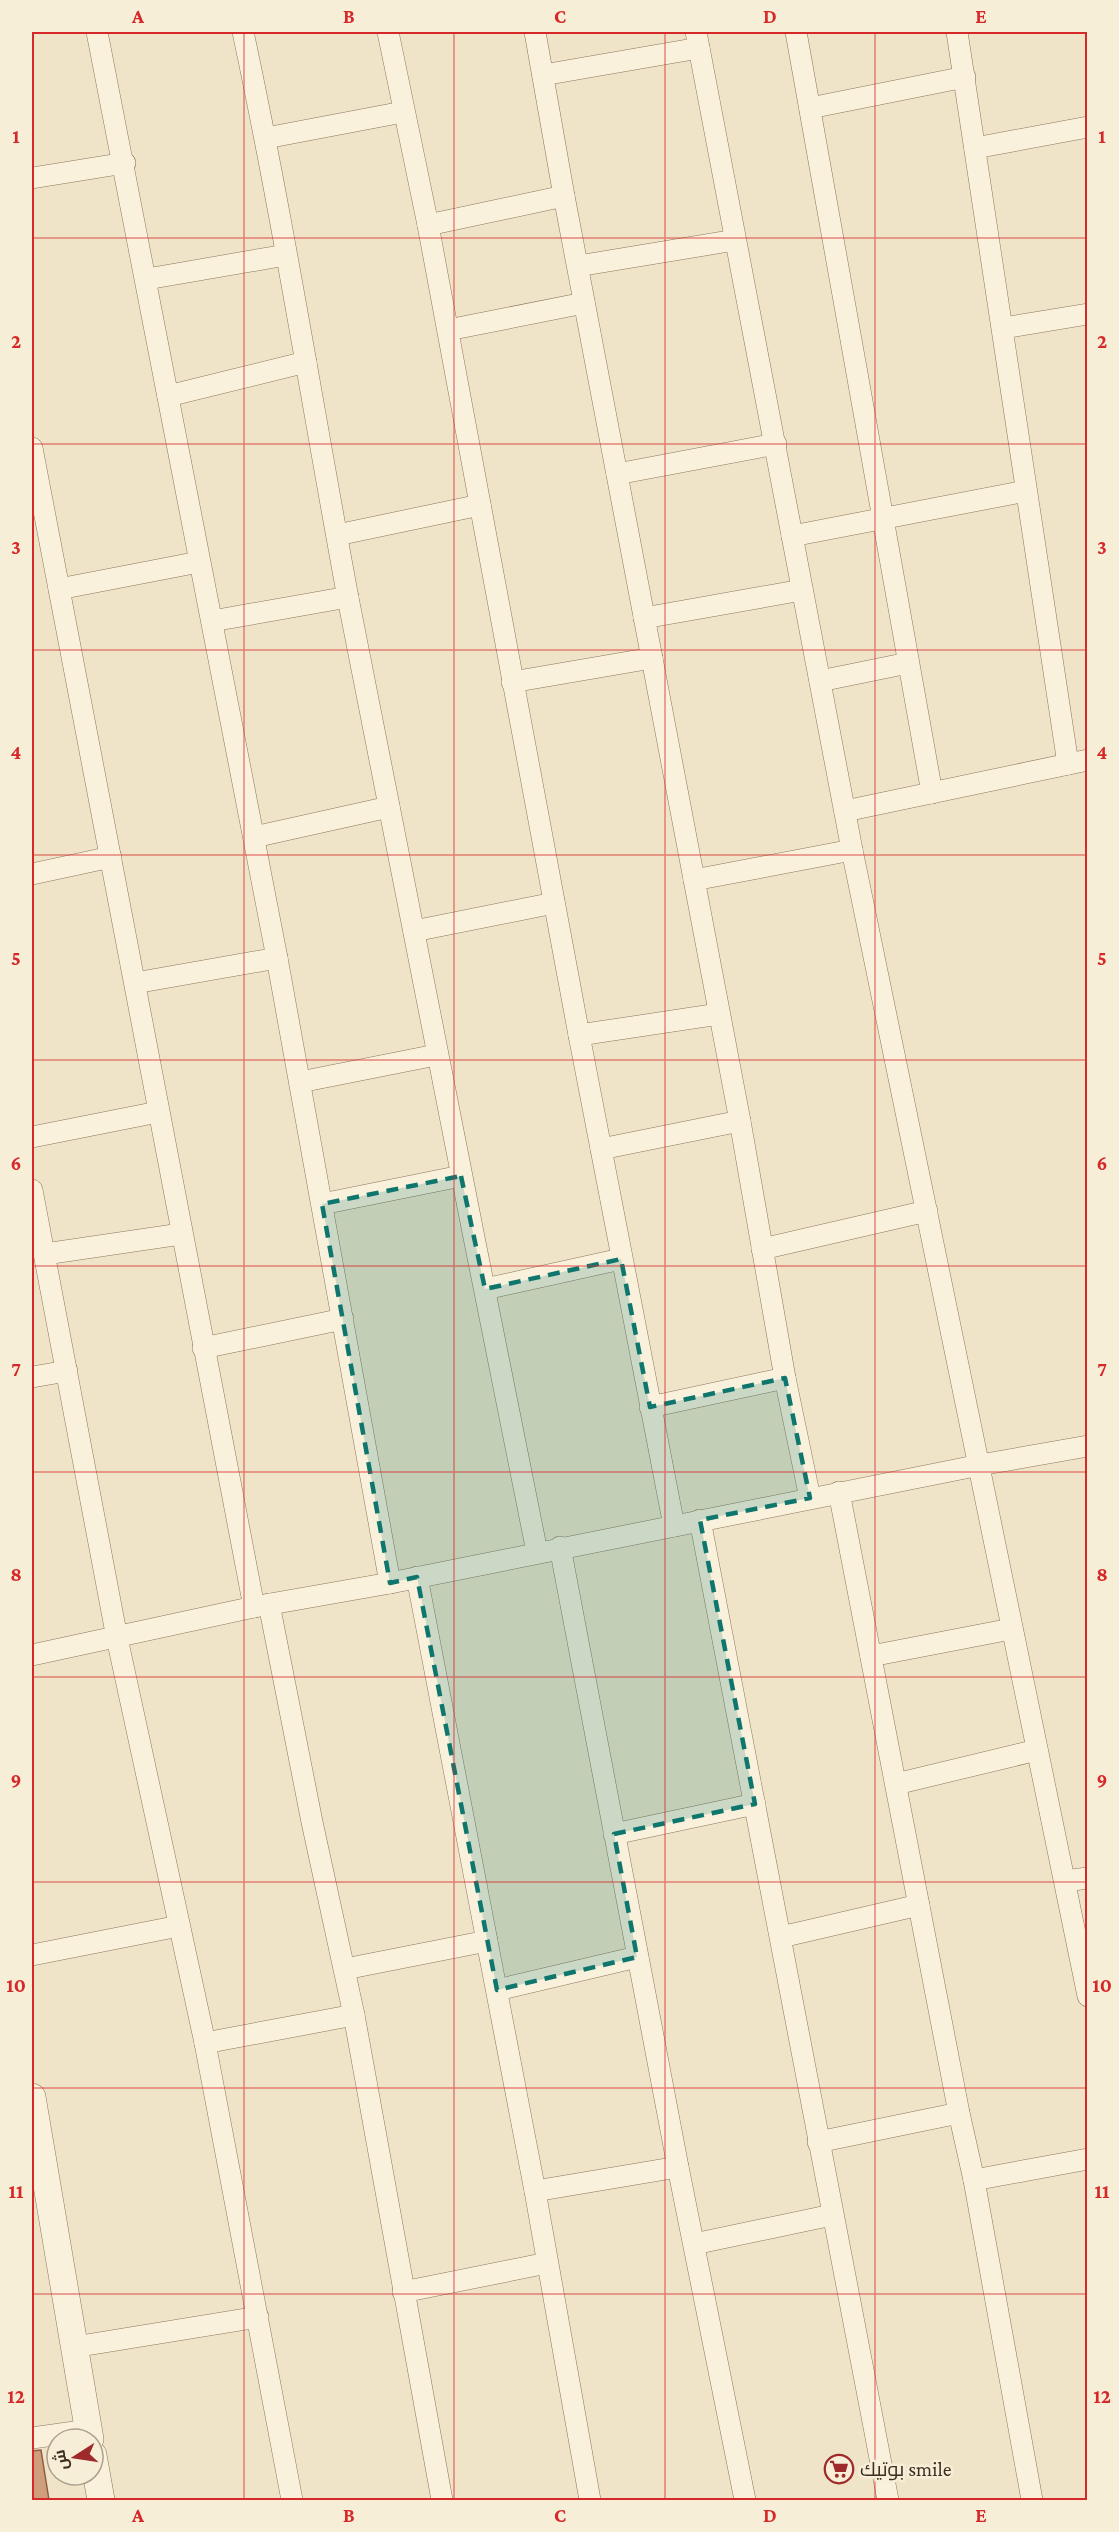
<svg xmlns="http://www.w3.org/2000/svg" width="1119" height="2532" font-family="'Crimson Pro',Cairo,serif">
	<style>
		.building { fill: #cf9f7d; stroke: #8d5f41; stroke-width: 1.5 }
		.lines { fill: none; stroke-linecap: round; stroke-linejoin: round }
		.minor-casing { stroke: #8d765c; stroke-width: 22 }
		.tertiary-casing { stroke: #8d765c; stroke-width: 28 }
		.minor { stroke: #faf1dc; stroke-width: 21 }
		.tertiary { stroke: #faf1dc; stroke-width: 27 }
		.marked { fill: #0f766e; fill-opacity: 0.2; stroke: #0f766e; stroke-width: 4.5; stroke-dasharray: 12 8; stroke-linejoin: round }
		.grid { fill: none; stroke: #d62828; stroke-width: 1.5; stroke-opacity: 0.55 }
		.labels { text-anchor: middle; stroke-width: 5; stroke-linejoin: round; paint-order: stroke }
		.poi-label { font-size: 20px; fill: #3d2e20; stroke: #f7eed8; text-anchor: start }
		.neatline { fill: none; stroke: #d62828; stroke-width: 2 }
		.grid-label { font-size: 20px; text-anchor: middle; font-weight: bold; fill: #d62828 }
	</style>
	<rect width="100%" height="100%" fill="#f0e4c8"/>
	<path class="building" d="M41,2450L49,2500H32V2451Z"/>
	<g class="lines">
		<g class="minor-casing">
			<g id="minor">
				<path d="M97,32L277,958L390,1583"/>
				<path d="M243,32C283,219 313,409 348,598C408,916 474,1234 537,1552"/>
				<path d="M388,32L428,225L579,1035L674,1526"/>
				<path d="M535,32L564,196L740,1121L785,1378L810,1498"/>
				<path d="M696,32L852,850L1088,1996"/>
				<path d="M796,32L932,793"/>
				<path d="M957,32L1068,764"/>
				<path d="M543,75L699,48"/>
				<path d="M810,108L965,77"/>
				<path d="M266,138L403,112"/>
				<path d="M975,148L1088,127"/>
				<path d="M32,178L125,163"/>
				<path d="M428,225L564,196"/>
				<path d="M578,266L735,240"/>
				<path d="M147,279L286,255"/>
				<path d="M1003,328L1088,314"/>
				<path d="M448,330L584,303"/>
				<path d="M168,396L306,362"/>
				<path d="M32,448L254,1607"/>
				<path d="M617,474L776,444"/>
				<path d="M337,535L480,505"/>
				<path d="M792,536L1026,491"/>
				<path d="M59,589L199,562"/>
				<path d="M644,618L802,590"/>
				<path d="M212,621L348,597"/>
				<path d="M820,681L908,663"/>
				<path d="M512,682L652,658"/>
				<path d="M845,811L1088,760"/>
				<path d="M254,837L389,807"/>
				<path d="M32,874L111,857"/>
				<path d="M694,880L852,850"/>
				<path d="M414,931L554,903"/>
				<path d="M135,983L277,958"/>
				<path d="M579,1035L719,1014"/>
				<path d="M300,1082L436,1055"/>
				<path d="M32,1137L158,1112"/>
				<path d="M601,1149L740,1121"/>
				<path d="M32,1190L117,1638L205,2043L292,2500"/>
				<path d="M322,1204L461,1176"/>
				<path d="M762,1249L927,1211"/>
				<path d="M45,1254L181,1234"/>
				<path d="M485,1289L621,1259"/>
				<path d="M203,1348L343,1319"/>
				<path d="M32,1377L67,1371"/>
				<path d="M650,1407L785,1378"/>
				<path d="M839,1492L959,2113L974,2180L1032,2500"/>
				<path d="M700,1520L888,2500"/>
				<path d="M560,1547L678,2167L745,2500"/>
				<path d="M417,1577L535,2191L590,2500"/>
				<path d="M269,1604L312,1822L354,2015L442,2500"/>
				<path d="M32,1655L254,1607L390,1583L980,1465L1088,1446"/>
				<path d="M871,1656L1011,1629"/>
				<path d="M896,1784L1037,1750"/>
				<path d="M614,1834L755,1804"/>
				<path d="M1065,1881L1088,1878"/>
				<path d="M781,1937L919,1905"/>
				<path d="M32,1955L179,1926"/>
				<path d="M345,1969L487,1941"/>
				<path d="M497,1990L637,1957"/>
				<path d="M205,2043L354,2015"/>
				<path d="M818,2142L959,2113"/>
				<path d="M974,2180L1088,2159"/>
				<path d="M535,2191L678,2167"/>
				<path d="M694,2244L832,2215"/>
				<path d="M403,2292L547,2263"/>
				<path d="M74,2347L258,2317"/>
				<path d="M32,2438L89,2430"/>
			</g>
		</g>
		<g class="tertiary-casing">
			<g id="tertiary">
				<path d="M32,2097L90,2439"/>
				<path d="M93,2455L101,2500"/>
			</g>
		</g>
		<use href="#minor" class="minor"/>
		<use href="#tertiary" class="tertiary"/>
	</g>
	<path class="marked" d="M461,1176L485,1289L621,1259L650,1407L785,1378L810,1498L700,1520L755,1804L614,1834L637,1957L497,1990L417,1577L390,1583L322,1204Z"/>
	<path class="grid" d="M244,32V2500M454,32V2500M665,32V2500M875,32V2500M32,238H1088M32,444H1088M32,650H1088M32,855H1088M32,1060H1088M32,1266H1088M32,1472H1088M32,1677H1088M32,1882H1088M32,2088H1088M32,2294H1088"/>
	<defs>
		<g id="supermarket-ring" transform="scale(1.5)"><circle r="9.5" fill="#f7eed8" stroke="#9e2a2b" stroke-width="1.5"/><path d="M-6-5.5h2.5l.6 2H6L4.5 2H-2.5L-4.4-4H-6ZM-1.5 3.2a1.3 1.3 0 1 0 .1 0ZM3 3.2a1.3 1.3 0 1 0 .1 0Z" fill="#9e2a2b"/></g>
	</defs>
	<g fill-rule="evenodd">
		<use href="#supermarket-ring" x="839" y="2469"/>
	</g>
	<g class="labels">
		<g class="poi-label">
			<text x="860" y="2476">بوتيك smile</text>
		</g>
	</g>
	<rect width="1119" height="2532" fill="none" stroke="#f7eed8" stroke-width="66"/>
	<g transform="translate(75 2457) rotate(258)"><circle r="28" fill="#f7eed8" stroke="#ada18e" stroke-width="1.5"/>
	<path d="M0-4.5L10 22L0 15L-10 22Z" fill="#9e2a2b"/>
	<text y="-9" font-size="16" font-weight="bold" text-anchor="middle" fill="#3d2e20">ش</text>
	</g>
	<rect x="33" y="33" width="1053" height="2466" class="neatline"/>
	<g class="grid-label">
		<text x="138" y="23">A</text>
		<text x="349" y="23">B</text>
		<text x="560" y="23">C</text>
		<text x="770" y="23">D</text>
		<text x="981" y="23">E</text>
		<text x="16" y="143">1</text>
		<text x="1102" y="143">1</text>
		<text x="16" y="348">2</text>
		<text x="1102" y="348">2</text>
		<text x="16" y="554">3</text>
		<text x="1102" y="554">3</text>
		<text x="16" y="759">4</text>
		<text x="1102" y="759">4</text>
		<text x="16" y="965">5</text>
		<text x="1102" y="965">5</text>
		<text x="16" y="1170">6</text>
		<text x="1102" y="1170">6</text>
		<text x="16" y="1376">7</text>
		<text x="1102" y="1376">7</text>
		<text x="16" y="1581">8</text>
		<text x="1102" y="1581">8</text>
		<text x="16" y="1787">9</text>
		<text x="1102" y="1787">9</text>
		<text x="16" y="1992">10</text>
		<text x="1102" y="1992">10</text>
		<text x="16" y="2198">11</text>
		<text x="1102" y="2198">11</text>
		<text x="16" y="2403">12</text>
		<text x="1102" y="2403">12</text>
		<text x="138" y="2522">A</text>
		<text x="349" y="2522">B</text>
		<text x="560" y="2522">C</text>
		<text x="770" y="2522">D</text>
		<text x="981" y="2522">E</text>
	</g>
</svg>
